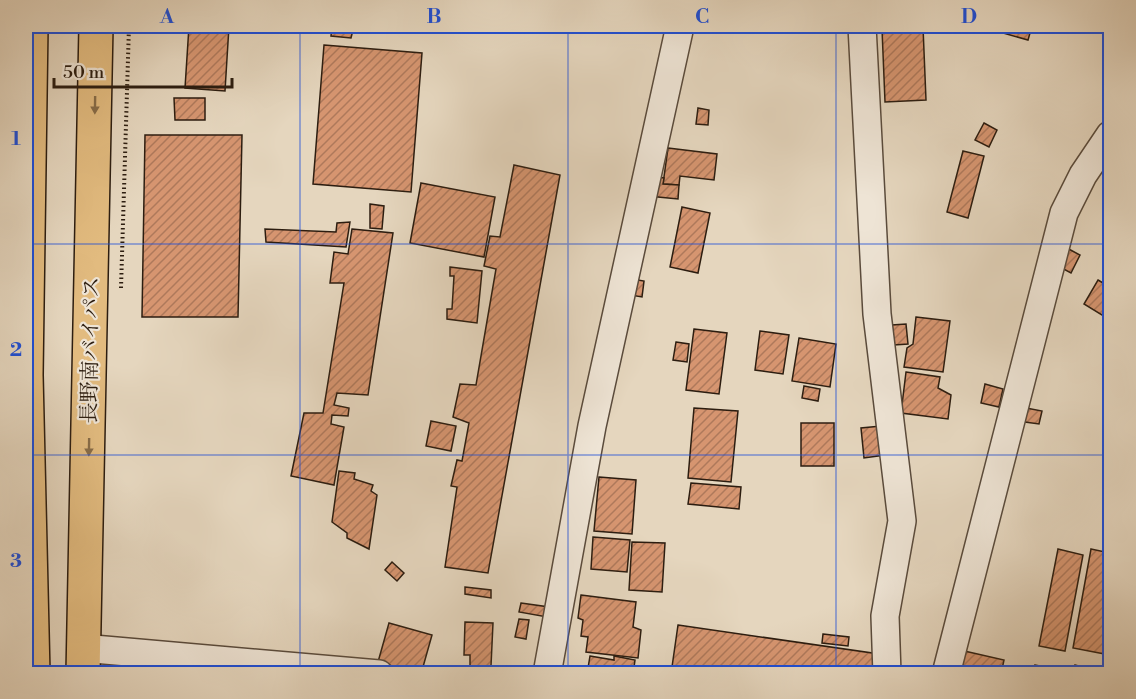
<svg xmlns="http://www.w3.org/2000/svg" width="1136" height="699" font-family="'Libre Bodoni','Noto Serif JP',serif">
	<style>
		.building { fill: url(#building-hatch); stroke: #2c1d10; stroke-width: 1.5 }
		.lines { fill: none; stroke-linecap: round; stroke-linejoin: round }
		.street-casing { stroke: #5a4b3c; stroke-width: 30 }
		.highway-casing { stroke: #2c1d10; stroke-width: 36 }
		.path { stroke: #2c1d10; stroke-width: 4; stroke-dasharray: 1.5 3; stroke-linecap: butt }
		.street { stroke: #eee4d5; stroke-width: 27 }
		.highway { stroke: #e2bb7f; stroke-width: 33 }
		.oneway { fill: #876c48 }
		.grid { fill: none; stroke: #1d4ed8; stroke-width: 1.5; stroke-opacity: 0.55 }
		.labels { text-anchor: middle; stroke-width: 4.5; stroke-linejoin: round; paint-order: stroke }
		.street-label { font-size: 21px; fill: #2c1d10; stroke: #eee4d5 }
		.neatline { fill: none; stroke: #1d4ed8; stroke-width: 2 }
		.grid-label { font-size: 20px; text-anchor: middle; font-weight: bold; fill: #1d4ed8 }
	</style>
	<defs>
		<pattern id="building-hatch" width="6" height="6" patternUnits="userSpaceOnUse" patternTransform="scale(1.5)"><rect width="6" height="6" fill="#d69570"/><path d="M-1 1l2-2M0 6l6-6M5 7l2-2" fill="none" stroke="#ae795b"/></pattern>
	</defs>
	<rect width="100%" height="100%" fill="#e5d6be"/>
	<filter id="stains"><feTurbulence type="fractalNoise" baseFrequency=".00333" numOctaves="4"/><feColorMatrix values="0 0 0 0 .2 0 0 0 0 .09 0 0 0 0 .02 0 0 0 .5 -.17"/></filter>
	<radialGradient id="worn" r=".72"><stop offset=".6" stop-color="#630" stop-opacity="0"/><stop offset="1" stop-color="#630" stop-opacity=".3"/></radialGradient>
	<g class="building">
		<path d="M189,26H229L225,91L185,88Z"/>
		<path d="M332,26H354L351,38L331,36Z"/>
		<path d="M990,26H1032L1028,40L989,29Z"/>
		<path d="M923,27L926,100L885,102L882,29Z"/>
		<path d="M324,45L422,53L411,192L313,184Z"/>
		<path d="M174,98H205V120H175Z"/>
		<path d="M698,108L709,110L708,125L696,124Z"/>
		<path d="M984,123L997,130L989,147L975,140Z"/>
		<path d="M145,135H242L238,317H142Z"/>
		<path d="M668,148L717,154L714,180L680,176L679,185L663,184Z"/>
		<path d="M963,151L984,156L968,218L947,212Z"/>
		<path d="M514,165L560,175L488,573L445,567L457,487L451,486L457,460L462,461L469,423L453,417L460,384L476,385L496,269L484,266L490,236L500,237Z"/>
		<path d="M650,176L664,178L663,184L679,185L678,199L648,196Z"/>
		<path d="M421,183L495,197L484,257L410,243Z"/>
		<path d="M370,204L384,206L382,229L370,228Z"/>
		<path d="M682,207L710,213L698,273L670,267Z"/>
		<path d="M350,222L346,247L266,242L265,229L336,232L337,223Z"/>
		<path d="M352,229L393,233L368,395L337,393L334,405L349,408L348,416L332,415L331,424L344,427L334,485L291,476L304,413H323L344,283H330L334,252L348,254Z"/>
		<path d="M1065,247L1080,255L1071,273L1056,265Z"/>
		<path d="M450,267L482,271L477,323L447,319V309H452L454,276H450Z"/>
		<path d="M632,279L644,281L642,297L630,295Z"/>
		<path d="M1098,280L1108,286L1110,282V320L1084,304Z"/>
		<path d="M916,317L950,321L943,372L904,367L907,348L913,344Z"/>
		<path d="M906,324L908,344L894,345L892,325Z"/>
		<path d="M694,329L727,333L719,394L686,390Z"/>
		<path d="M760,331L789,335L783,374L755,370Z"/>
		<path d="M799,338L836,344L830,387L792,381Z"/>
		<path d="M676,342L689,344L687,362L673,360Z"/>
		<path d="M906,372L940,377L938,388L951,395L948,419L901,413Z"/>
		<path d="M985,384L1003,389L999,407L981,403Z"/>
		<path d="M804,386L820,389L818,401L802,398Z"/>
		<path d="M1021,407L1042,411L1039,424L1018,421Z"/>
		<path d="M694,408L738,411L731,482L688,478Z"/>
		<path d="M431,421L456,426L451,451L426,446Z"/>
		<rect x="801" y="423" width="33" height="43"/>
		<path d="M881,426L885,455L864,458L861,428Z"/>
		<path d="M339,471L355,473L354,479L373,485L371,491L377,495L369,549L347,538V533L332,522Z"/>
		<path d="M599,477L636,480L632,534L594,531Z"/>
		<path d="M691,483L741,487L739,509L688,504Z"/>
		<path d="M593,537L630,540L627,572L591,569Z"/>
		<path d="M632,542L665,543L662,592L629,590Z"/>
		<path d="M1058,549L1083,555L1065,651L1039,646Z"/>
		<path d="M1091,549L1110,553V655L1073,648Z"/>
		<path d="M392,562L404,573L397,581L385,570Z"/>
		<path d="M465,587L491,590V598L465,594Z"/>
		<path d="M581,595L636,602L633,627L641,630L638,658L586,652L588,637L581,636L583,620L578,618Z"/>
		<path d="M521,603L549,607L547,617L519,612Z"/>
		<path d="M519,619L529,620L526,639L515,637Z"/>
		<path d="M465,622L493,623L491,666H470V655H464Z"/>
		<path d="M389,623L432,635L421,674L378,662Z"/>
		<path d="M678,625L879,654L876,674H671Z"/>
		<path d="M823,634L849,637L848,646L822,643Z"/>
		<path d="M960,650L1004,660L1001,674H955Z"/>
		<path d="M590,656L614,660V656L635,660L633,674H587Z"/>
		<path d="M1035,665L1069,672V674H1033Z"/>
		<path d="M1075,665L1101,672L1100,674H1072Z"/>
	</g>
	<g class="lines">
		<g class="street-casing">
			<g id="street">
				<path d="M862,26L877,314L902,521L885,616L887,674"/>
				<path d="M82,648L379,674"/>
				<path d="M547,674L592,426L680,26"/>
				<path d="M946,674L1064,213L1083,175L1110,135"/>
			</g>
		</g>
		<g class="highway-casing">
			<g id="highway">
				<path d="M31,26L26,375L33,674"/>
				<path d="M83,674L96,26"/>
			</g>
		</g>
		<path class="path" d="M121,288L129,26"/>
		<use href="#street" class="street"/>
		<use href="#highway" class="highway"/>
	</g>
	<defs><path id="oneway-solid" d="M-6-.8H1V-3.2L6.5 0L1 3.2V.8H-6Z" transform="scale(1.5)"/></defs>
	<g class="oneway">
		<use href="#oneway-solid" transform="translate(95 105) rotate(91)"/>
		<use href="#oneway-solid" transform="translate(89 447) rotate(91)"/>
	</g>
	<path class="grid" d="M300,26V674M568,26V674M836,26V674M26,244H1110M26,455H1110"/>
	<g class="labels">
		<g class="street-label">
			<text transform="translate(90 350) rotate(-89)" y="7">長野南バイパス</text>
		</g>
	</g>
	<rect width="1136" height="699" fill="none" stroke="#e5d6be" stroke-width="66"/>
	<path d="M54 78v9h178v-9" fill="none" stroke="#2c1d10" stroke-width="3"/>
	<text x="63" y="78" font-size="18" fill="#2c1d10" stroke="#eee4d5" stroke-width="4.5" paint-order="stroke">50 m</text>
	<rect x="33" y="33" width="1070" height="633" class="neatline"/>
	<g class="grid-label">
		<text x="167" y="23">A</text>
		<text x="434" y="23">B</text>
		<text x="702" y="23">C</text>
		<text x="969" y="23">D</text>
		<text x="16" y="145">1</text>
		<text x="16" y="356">2</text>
		<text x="16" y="567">3</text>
	</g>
	<rect width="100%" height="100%" filter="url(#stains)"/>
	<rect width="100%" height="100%" fill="url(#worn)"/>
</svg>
